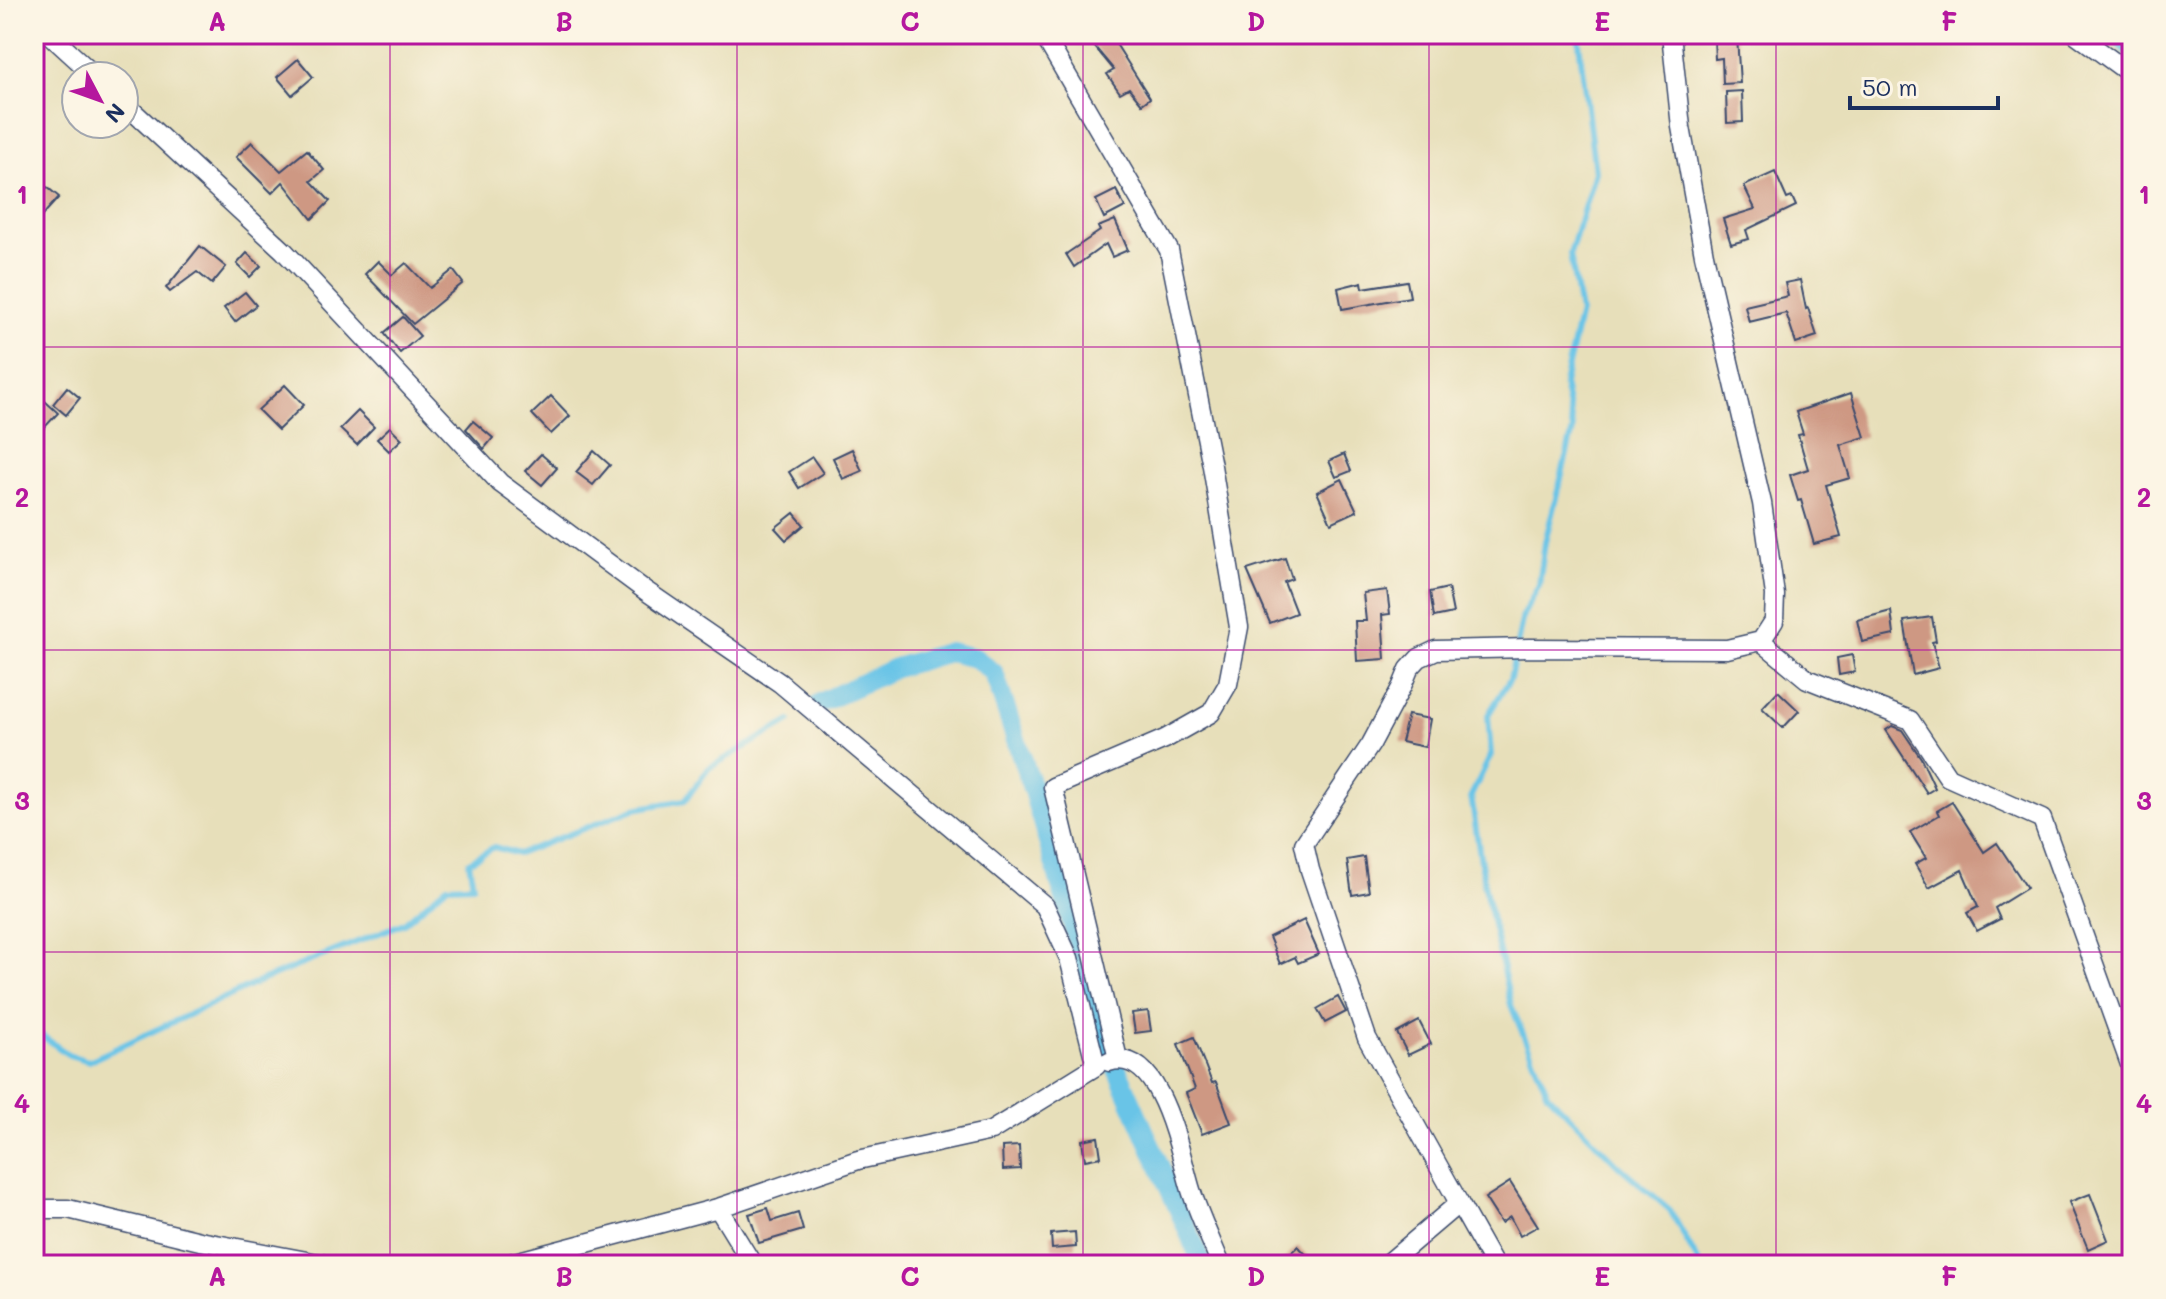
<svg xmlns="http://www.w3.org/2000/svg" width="2166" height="1299" font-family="Mali,sans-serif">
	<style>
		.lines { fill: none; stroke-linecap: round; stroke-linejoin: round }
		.stream { stroke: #69c4e7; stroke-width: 6 }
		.canal { stroke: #69c4e7; stroke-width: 20 }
		.building { fill: #ce9883 }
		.street-casing { stroke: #3a496c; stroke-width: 21 }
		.street { stroke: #fff; stroke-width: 18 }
		.grid { fill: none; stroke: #b5179e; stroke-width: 2; stroke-opacity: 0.55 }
		.neatline { fill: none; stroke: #b5179e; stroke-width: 3 }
		.grid-label { font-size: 26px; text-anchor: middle; font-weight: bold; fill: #b5179e }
	</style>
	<rect width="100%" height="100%" fill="#fcf5e5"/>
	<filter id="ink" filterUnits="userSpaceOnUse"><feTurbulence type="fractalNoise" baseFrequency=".0125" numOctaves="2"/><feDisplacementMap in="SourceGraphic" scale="16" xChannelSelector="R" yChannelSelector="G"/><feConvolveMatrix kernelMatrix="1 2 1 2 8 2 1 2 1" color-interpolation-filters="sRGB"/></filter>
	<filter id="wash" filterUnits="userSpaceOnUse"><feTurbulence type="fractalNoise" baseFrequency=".006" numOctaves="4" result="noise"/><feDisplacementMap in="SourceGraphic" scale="32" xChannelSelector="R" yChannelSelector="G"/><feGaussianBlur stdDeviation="1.8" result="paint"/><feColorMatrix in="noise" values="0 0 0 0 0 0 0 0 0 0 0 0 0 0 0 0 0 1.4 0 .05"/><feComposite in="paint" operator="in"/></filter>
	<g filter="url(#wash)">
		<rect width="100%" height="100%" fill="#e7dfba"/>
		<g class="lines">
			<g class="stream">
				<path d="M1578,34L1595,172L1570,254L1580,312L1564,384L1573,430L1545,542L1539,585L1523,615L1510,679L1488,715L1491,755L1471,796L1485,889L1511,1005L1548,1094L1619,1166L1670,1210L1700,1265"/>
				<path d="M34,1030L69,1055L89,1061L263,980L404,923L447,886L473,885L469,862L494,847L518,854L634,809L685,800L709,768L790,721"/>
			</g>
			<g class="canal">
				<path d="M2116,34L2132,47"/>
				<path d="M820,703L895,668L949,652L975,658L994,673L1033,791L1110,1053L1203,1265"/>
			</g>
		</g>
		<g id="blocks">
			<g class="building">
				<path d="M1084,34H1128L1116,44L1150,98L1142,104L1129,88L1120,93L1107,74L1114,70Z"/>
				<path d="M1737,37L1740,83L1723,84L1722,58L1715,59L1714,38Z"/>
				<path d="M298,59L313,77L292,95L277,77Z"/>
				<path d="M1742,91L1743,122L1727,123L1726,92Z"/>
				<path d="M252,142L281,171L307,150L324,170L311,181L330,201L312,219L283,182L272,193L236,157Z"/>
				<path d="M1775,172L1787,199L1792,197L1796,206L1746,230L1749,239L1731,244L1723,219L1755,209L1744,186Z"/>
				<path d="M47,187L59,197L34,225V200Z"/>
				<path d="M1116,190L1125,207L1104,218L1096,200Z"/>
				<path d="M1115,220L1128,250L1112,257L1106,244L1074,267L1066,254L1100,231L1098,227Z"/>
				<path d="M200,246L226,267L212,284L197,272L170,292L166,288Z"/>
				<path d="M247,253L261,266L250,277L237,264Z"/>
				<path d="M378,261L392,275L406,263L430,288L453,270L463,283L413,324L365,274Z"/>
				<path d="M1800,280L1806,309L1808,308L1817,336L1796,343L1786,313L1749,322L1745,306L1788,296L1785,283Z"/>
				<path d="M1407,281L1410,297L1342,309L1338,288L1362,282L1363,288Z"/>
				<path d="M245,292L256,305L235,322L224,308Z"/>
				<path d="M403,317L420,336L400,353L384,333Z"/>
				<path d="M285,385L304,405L278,430L258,410Z"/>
				<path d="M67,387L80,398L66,415L53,404Z"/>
				<path d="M34,391L58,413L44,428L34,420Z"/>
				<path d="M1851,393L1865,437L1840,445L1850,478L1826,485L1841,537L1814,544L1801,500L1798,501L1790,475L1808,469L1798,435L1803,434L1796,412Z"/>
				<path d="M551,396L570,416L551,434L532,414Z"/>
				<path d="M358,411L374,427L357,445L340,429Z"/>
				<path d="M473,421L493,438L484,449L466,429Z"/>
				<path d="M390,427L402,439L389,451L377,439Z"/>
				<path d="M852,449L862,471L843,479L833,458Z"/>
				<path d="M594,451L610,465L593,485L576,472Z"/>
				<path d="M541,454L557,468L542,485L525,471Z"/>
				<path d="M1344,454L1351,471L1336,477L1329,461Z"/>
				<path d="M812,457L823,473L799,488L789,472Z"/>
				<path d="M1342,479L1357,511L1331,523L1317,492Z"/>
				<path d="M794,513L804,525L786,540L775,528Z"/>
				<path d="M1285,558L1292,579L1284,582L1296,613L1270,623L1247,570Z"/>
				<path d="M1448,588L1453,613L1434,617L1430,592Z"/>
				<path d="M1387,590L1390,614L1382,615L1385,659L1357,661L1355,621H1366L1363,593Z"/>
				<path d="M1891,611L1894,635L1862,642L1857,620Z"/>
				<path d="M1932,617L1936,641L1932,642L1939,668L1913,675L1904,621Z"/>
				<path d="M1852,655L1855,672L1839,675L1837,658Z"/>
				<path d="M1778,691L1799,711L1783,728L1762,708Z"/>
				<path d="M1408,715L1430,719L1425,747L1401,742Z"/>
				<path d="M1892,726L1902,730L1921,758L1935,788L1927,793L1886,730Z"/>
				<path d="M1952,802L1984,852L1997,843L2027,888L1995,908L2000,919L1977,931L1967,913L1978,907L1962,870L1929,888L1915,864L1926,858L1910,832L1939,815L1937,811Z"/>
				<path d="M1364,857L1369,892L1352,895L1347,860Z"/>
				<path d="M1304,920L1319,954L1298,963L1295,957L1280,964L1269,937Z"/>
				<path d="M1338,997L1346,1012L1325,1023L1317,1009Z"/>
				<path d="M1148,1011L1151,1031L1135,1033L1132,1013Z"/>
				<path d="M1419,1021L1431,1044L1408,1055L1397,1033Z"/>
				<path d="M1194,1037L1212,1083L1216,1082L1231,1123L1202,1134L1186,1093L1195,1089L1178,1044Z"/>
				<path d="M1098,1137L1101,1157L1085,1160L1082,1140Z"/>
				<path d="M1019,1146L1020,1169L1003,1170L1002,1147Z"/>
				<path d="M1510,1182L1538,1226L1520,1236L1510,1217L1501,1223L1485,1198Z"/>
				<path d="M2090,1194L2108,1240L2088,1249L2069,1202Z"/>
				<path d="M768,1208L772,1221L798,1213L803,1230L759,1243L749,1214Z"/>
				<path d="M1075,1232L1076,1247L1052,1249L1051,1234Z"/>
				<path d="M1298,1246L1316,1265H1278Z"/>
			</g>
		</g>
	</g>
	<g filter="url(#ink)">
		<use href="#blocks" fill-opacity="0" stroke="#3a496c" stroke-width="2"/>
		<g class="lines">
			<g class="street-casing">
				<g id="street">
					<path d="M49,34L95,76"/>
					<path d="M1043,34L1169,250L1212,466L1239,627L1228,684L1211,713L1165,739L1053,787L1118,1059"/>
					<path d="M2076,34L2132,75"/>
					<path d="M124,103L284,251L500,483L646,591L780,683L1045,906L1069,958L1096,1066L991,1131L858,1160L718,1208L753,1265"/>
					<path d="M1761,641L1807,679L1910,720L1948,777L2042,819L2132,1070"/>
					<path d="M1109,1062C1161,1045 1180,1155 1191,1190C1199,1215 1211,1240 1221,1265"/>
					<path d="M1459,1203L1367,1038L1310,870L1304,844L1371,744L1402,686L1409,669L1419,658L1436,650L1530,648L1727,649L1761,641L1774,621L1775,595L1762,503L1704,255L1681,127L1671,34"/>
					<path d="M34,1209H68L200,1241L328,1265"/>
					<path d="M504,1265L718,1208"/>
					<path d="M1386,1265L1459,1203L1494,1265"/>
				</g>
			</g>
			<use href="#street" class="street"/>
		</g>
	</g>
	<path class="grid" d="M390,34V1265M737,34V1265M1083,34V1265M1429,34V1265M1776,34V1265M34,347H2132M34,650H2132M34,952H2132"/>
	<rect width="2166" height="1299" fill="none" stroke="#fcf5e5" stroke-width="88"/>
	<g transform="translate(100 100) rotate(131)"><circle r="38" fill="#fcf5e5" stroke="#a2a6af" stroke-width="2"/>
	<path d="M0-6L14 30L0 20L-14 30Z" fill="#b5179e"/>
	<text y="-12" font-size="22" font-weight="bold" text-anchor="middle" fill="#1b2f5e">N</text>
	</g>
	<path d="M1850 96v12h148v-12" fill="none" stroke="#1b2f5e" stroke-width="4"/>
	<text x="1862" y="96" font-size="24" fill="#1b2f5e" stroke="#fcf5e5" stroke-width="6" paint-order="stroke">50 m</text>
	<rect x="44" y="44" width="2078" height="1211" class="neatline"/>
	<g class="grid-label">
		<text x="217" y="31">A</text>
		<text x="564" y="31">B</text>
		<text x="910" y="31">C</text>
		<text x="1256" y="31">D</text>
		<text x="1602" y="31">E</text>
		<text x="1949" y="31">F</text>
		<text x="22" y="204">1</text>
		<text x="2144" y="204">1</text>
		<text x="22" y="507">2</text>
		<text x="2144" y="507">2</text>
		<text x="22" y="810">3</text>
		<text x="2144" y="810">3</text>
		<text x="22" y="1113">4</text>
		<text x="2144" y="1113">4</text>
		<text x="217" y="1286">A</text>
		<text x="564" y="1286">B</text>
		<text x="910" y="1286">C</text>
		<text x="1256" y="1286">D</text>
		<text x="1602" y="1286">E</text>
		<text x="1949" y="1286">F</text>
	</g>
</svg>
